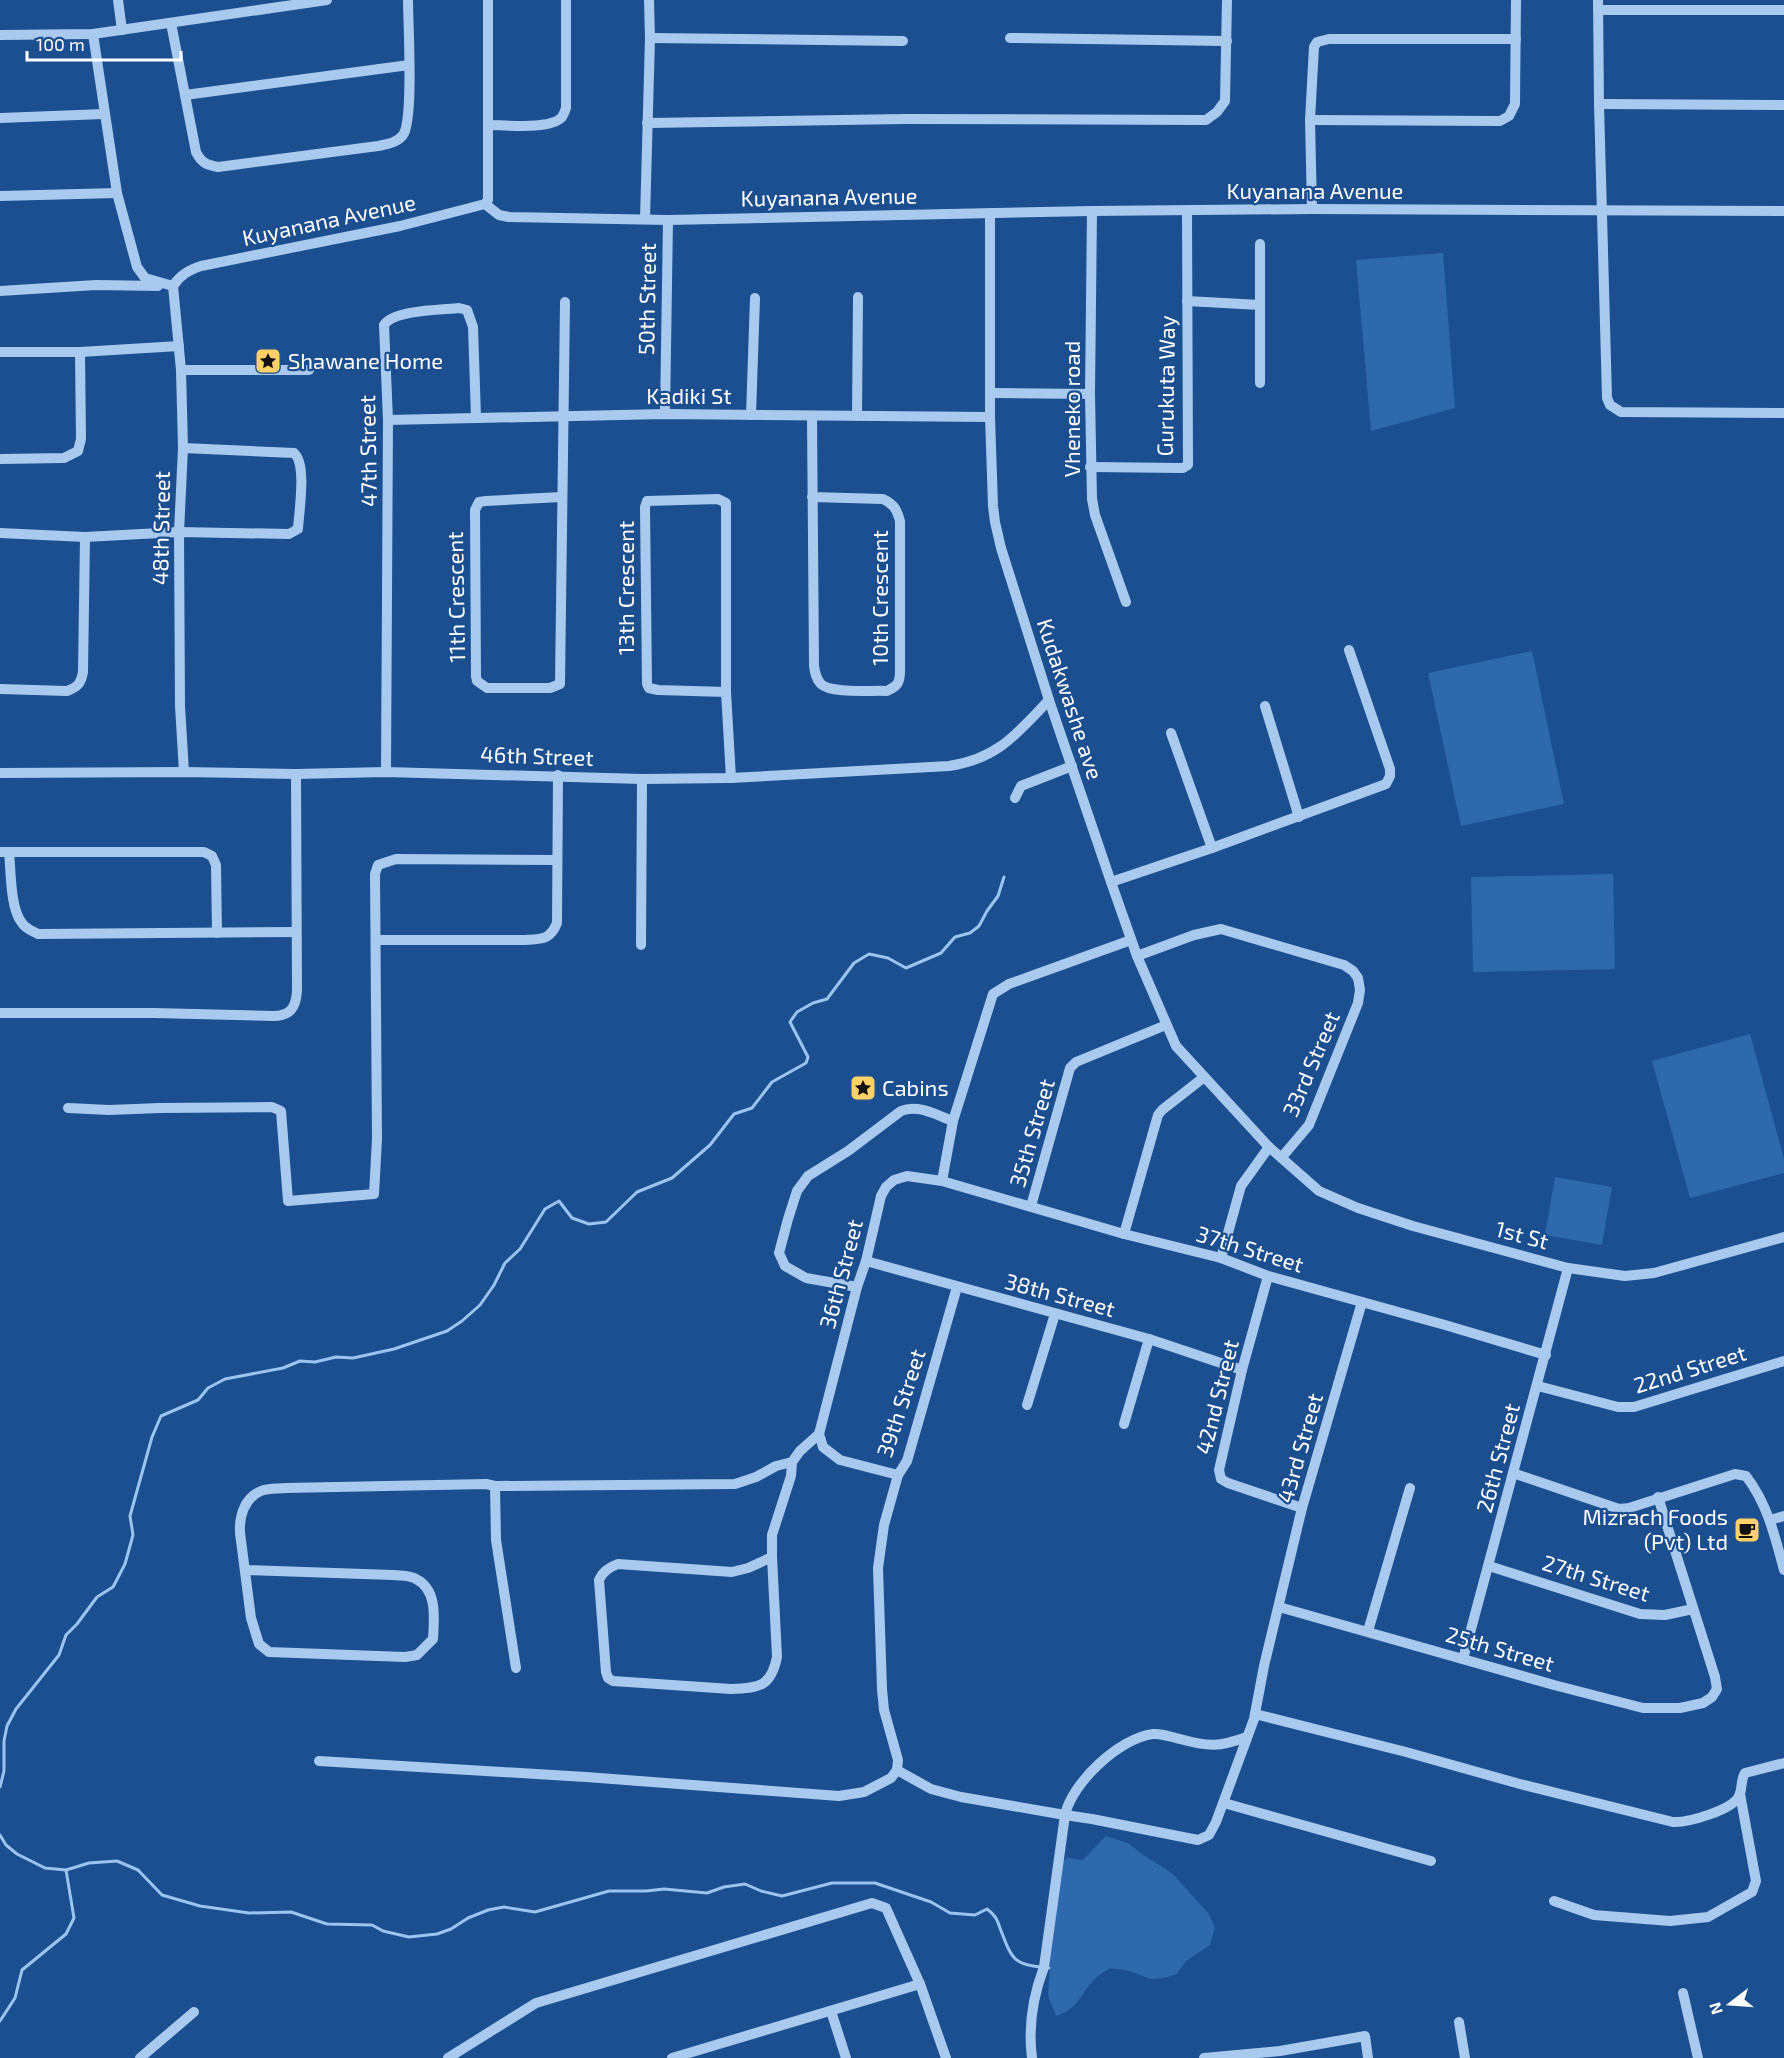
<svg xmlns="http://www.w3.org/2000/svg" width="1784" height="2058" font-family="'Exo 2',sans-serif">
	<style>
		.green { fill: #2e69ad }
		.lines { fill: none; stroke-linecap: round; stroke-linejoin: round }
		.stream { stroke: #9cc4f0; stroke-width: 3 }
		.minor { stroke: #a9c9ee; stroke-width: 10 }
		.labels { text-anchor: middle; stroke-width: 4.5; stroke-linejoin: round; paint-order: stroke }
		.street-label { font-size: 22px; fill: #fff; stroke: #1b4f8f }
		.poi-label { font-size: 22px; fill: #fff; stroke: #1b4f8f; text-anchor: start }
	</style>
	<rect width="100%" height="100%" fill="#1b4f8f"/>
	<g class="green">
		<path d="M1443,253L1455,408L1371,431L1356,260Z"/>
		<path d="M1532,651L1564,804L1461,826L1428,673Z"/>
		<path d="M1613,874L1615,969L1473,972L1471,877Z"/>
		<path d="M1750,1034L1784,1159V1173L1690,1198L1652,1061Z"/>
		<path d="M1555,1177L1612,1187L1602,1245L1545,1235Z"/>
		<path d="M1106,1836L1128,1843L1146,1857L1172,1873L1208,1913L1215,1927L1210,1945L1186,1961L1177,1974L1164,1978L1150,1979L1130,1971L1110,1968C1105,1972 1098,1975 1094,1980C1079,1995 1079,2009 1056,2016L1048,1996L1053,1912L1058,1865L1067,1858L1083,1860Z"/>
	</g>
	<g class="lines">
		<g class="stream">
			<path d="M0,1787L4,1771V1741L7,1726L16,1709L59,1655L66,1635L77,1624L97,1597L113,1587L125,1564L133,1535L130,1516L152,1437L161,1416L198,1400L208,1388L225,1379L283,1368L300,1361L315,1362L336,1357L353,1358L394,1349L447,1331L462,1321L480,1305L494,1285L505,1263L520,1249L545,1209L559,1201L572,1218L589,1224L606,1222L637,1192L672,1178L710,1145L734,1114L752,1108L772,1082L806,1063L808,1057L790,1022L797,1012L813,1003L827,999L854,963L869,954L888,958L906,968L941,953L955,937L970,933L979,926L987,911L998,896L1004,877"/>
			<path d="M0,1835L6,1845L17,1854L45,1868L66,1870L89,1863L117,1861L138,1870L162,1895L200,1906L249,1913L291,1912L327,1924L372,1925L383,1931L409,1937L437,1934L451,1929L468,1918L488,1910L504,1907L535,1912L609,1891H646L664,1889L707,1893L724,1887L745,1884L761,1891L782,1896L832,1883H875L931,1902L950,1913L975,1915L987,1909C995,1915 997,1919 1000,1928C1013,1962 1013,1964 1049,1968"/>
			<path d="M0,2021L15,1998L22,1970L66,1934L74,1918L66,1870"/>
		</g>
		<g class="minor">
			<path d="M118,0L122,30"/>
			<path d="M1598,0L1599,104L1607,398L1610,405L1621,412L1784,413"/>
			<path d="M1598,10H1784"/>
			<path d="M171,23L196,152C201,162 206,165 218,167L378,146C387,144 397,143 403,135C414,120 408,24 408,0"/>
			<path d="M93,34L117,193L137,267L145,278L173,286"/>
			<path d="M0,35L93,34L327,0"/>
			<path d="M650,38L903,41"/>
			<path d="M1010,38L1227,41"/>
			<path d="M185,95L409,65"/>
			<path d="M1599,104L1784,105"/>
			<path d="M0,118L104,114"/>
			<path d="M1310,120L1500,121L1509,116L1515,104L1516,0"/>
			<path d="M647,123L906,119L1206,120L1217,112L1225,101L1227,0"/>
			<path d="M489,125C505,125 551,130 562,117C564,114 565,111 566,108V0"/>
			<path d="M0,196L117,193"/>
			<path d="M485,204L488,200V0"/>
			<path d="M1312,209L1310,120L1314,47L1317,42L1329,39H1516"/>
			<path d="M1092,211L1090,394L1092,499L1095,515L1126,602"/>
			<path d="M990,213V417L993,506L995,522L1001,548L1049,700L1111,882L1137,956L1176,1046L1269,1147L1319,1191L1358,1208L1413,1226L1568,1268L1625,1276L1654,1273L1784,1237"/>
			<path d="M645,219L650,38L649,0"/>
			<path d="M1260,244V383"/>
			<path d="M173,286C180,275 189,270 201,266L400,226L485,204L499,215L509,217L668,220L1092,211L1312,209L1784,211"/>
			<path d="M173,286L181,370L183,448L179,532L180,706L184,772"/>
			<path d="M0,291L96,285L158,286"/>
			<path d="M1187,301L1260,305"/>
			<path d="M0,352H80L179,346"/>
			<path d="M181,370H309"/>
			<path d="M991,393L1090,394"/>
			<path d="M665,414L668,220"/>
			<path d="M751,415L755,298"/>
			<path d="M857,416L858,297"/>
			<path d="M388,420L665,414L990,417"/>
			<path d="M0,459L64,458L78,451L81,439L80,352"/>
			<path d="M1090,467L1183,468L1188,465L1187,211"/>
			<path d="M561,497L486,501L479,502L475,510L476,676L477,681L487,688H550L560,684L565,302"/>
			<path d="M812,497L883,499C894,504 897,510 900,521V671C900,682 898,686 887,691C872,690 831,694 821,684C816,679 815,673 814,666L812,417"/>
			<path d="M0,533L85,537L179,532L289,534L298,529C299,511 307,464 294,453L183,448"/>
			<path d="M0,689L67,691C78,687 81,683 83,672L85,537"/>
			<path d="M726,692L658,690L649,688L647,684L645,507L647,501L718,499L726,503V692L731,778"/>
			<path d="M1265,706L1299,817"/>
			<path d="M1171,733L1212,848"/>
			<path d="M386,772L388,420L384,325C394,310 440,310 459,308L467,310L473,327L476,417"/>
			<path d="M0,773L184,772L296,774L386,772L642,779L731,778L949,766C997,759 1017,734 1049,700"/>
			<path d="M1015,798L1021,786L1072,766"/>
			<path d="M0,852H204L212,856L216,865L217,933"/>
			<path d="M9,852C11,870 10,909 22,923C26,929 32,931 38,934L296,932"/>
			<path d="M1111,882L1212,848L1386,784L1390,776V769L1349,650"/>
			<path d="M376,940H525C542,939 550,940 557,923L558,775"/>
			<path d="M641,945L642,779"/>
			<path d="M1137,956L1194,935L1221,929L1344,965L1353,971L1358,978L1360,990L1358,1003L1309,1125L1282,1157"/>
			<path d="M0,1013H154L273,1016C290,1016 296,1008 297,991L296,774"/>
			<path d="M68,1108L109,1110L160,1108L272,1107L281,1111L288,1201L374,1194L377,1139L375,874L378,865L396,859L556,860"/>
			<path d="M942,1181L953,1121L993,994L1009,984L1131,940"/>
			<path d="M1031,1206L1070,1068L1076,1062L1166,1025"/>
			<path d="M1124,1234L1158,1115L1162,1110L1203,1078"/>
			<path d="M1221,1258L1241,1186L1269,1147"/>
			<path d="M866,1261L1149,1339L1242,1370"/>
			<path d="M1268,1276L1242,1370L1219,1470L1221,1479L1228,1483L1302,1508"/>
			<path d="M857,1287L806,1278L785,1266L779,1253L788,1219L797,1191L808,1176L848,1151L901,1111C918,1104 936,1115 953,1121"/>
			<path d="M1538,1386L1618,1407H1634L1784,1361"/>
			<path d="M1027,1405L1055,1314"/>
			<path d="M1124,1424L1149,1339"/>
			<path d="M819,1434L823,1447L840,1460L898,1475L907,1461L957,1287"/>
			<path d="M1513,1473L1619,1509L1629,1508L1735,1474L1746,1476C1767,1503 1775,1536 1784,1570"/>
			<path d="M495,1486L496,1540L516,1668"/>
			<path d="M1770,1520L1784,1516"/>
			<path d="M772,1557L748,1568L732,1572L618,1564C609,1567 603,1571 599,1580L606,1672L608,1678L613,1681L731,1689C759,1688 771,1687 777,1657L772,1557V1535L791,1476L792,1462"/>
			<path d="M1489,1566L1640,1614L1665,1615L1693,1609"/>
			<path d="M246,1570L393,1575C400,1576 410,1575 416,1579C438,1590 434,1619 433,1639L417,1655L405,1657L269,1652L259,1644L251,1618L240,1533C239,1517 244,1498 261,1491C268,1488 279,1489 286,1488L486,1484L495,1486L735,1484L756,1477L776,1466L792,1462L800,1451L819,1434L857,1287L866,1261L881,1196L886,1187L894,1180L907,1176L942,1181L1124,1234L1221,1258L1268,1276L1445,1325L1546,1355"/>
			<path d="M1279,1607L1554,1685L1643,1708H1680L1703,1703L1712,1697L1717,1689L1715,1677L1658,1497"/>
			<path d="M1368,1631L1410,1488"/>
			<path d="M1463,1659L1568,1268"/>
			<path d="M1255,1714L1406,1752L1520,1784L1673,1822C1687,1823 1733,1810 1739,1796C1743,1788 1740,1781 1745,1773L1784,1763"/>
			<path d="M319,1761L586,1777L839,1796L864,1792L891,1778L897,1770L898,1760L884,1710L882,1689L878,1568L884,1525L898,1475"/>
			<path d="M897,1770L931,1789L961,1797L1065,1815C1072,1783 1119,1738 1153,1734C1161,1733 1171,1737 1180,1739C1209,1747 1219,1747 1247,1737"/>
			<path d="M1224,1803L1431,1861"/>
			<path d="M1554,1901L1594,1915L1670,1921L1708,1917L1752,1892L1756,1881L1740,1794"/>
			<path d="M1683,1993L1698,2058"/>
			<path d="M831,2011L846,2058"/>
			<path d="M1459,2022L1465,2058"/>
			<path d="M140,2058L194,2012"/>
			<path d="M448,2058L536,2003L872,1903L886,1908L920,1984L946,2058"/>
			<path d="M672,2058L920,1984"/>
			<path d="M1032,2058C1028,2027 1033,1996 1044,1967L1065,1815L1092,1819L1198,1840L1209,1835L1216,1822L1254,1719L1264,1666L1302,1508L1362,1302"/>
			<path d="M1204,2058L1280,2051L1365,2036L1368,2058"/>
		</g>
	</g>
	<defs>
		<g id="sight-square" transform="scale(1.35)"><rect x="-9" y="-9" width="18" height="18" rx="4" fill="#ffd166" stroke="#1b4f8f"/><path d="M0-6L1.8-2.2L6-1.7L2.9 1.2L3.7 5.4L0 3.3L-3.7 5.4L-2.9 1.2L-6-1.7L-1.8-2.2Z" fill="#111"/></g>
		<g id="cafe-square" transform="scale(1.35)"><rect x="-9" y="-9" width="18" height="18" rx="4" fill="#ffd166" stroke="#1b4f8f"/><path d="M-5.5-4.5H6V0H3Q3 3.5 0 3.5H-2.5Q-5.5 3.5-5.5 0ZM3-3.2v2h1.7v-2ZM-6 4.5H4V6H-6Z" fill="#111"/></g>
	</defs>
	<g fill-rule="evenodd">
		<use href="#sight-square" x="268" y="361"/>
		<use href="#sight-square" x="863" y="1088"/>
		<use href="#cafe-square" x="1747" y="1530"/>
	</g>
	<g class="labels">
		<g class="street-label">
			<text x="1315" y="199">Kuyanana Avenue</text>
			<text transform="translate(829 197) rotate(-1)" y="8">Kuyanana Avenue</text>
			<text transform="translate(329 220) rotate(-12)" y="8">Kuyanana Avenue</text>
			<text transform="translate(647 299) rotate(-89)" y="8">50th Street</text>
			<text transform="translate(1166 386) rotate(-89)" y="8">Gurukuta Way</text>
			<text x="689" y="404">Kadiki St</text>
			<text transform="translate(1072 409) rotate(-90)" y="8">Vheneko road</text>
			<text transform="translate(368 451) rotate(-91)" y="8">47th Street</text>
			<text transform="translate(161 528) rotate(-89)" y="8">48th Street</text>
			<text transform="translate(626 588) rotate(-90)" y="8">13th Crescent</text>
			<text transform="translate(456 597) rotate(-91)" y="8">11th Crescent</text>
			<text transform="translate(880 598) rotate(-90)" y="8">10th Crescent</text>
			<text transform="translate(1070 699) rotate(72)" y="8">Kudakwashe ave</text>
			<text transform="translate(537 756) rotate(2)" y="8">46th Street</text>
			<text transform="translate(1311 1064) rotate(-67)" y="8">33rd Street</text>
			<text transform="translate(1032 1133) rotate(-74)" y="8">35th Street</text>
			<text transform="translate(1522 1235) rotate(15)" y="8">1st St</text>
			<text transform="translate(1250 1249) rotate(17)" y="8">37th Street</text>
			<text transform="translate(841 1274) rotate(-75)" y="8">36th Street</text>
			<text transform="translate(1060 1295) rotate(15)" y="8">38th Street</text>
			<text transform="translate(1690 1369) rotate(-17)" y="8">22nd Street</text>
			<text transform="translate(1217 1397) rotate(-76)" y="8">42nd Street</text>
			<text transform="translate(901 1403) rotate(-72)" y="8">39th Street</text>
			<text transform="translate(1300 1448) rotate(-74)" y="8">43rd Street</text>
			<text transform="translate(1498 1458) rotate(-75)" y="8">26th Street</text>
			<text transform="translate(1596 1578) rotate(17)" y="8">27th Street</text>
			<text transform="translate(1500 1649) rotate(16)" y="8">25th Street</text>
		</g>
		<g class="poi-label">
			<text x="288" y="369">Shawane Home</text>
			<text x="882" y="1096">Cabins</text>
			<text x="1728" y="1525" text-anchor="end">Mizrach Foods<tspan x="1728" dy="25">(Pvt) Ltd</tspan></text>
		</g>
	</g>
	<g transform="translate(1730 2004) rotate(253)" stroke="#1b4f8f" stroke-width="4.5" paint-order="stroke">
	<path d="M0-4.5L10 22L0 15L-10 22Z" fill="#ffffff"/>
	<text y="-9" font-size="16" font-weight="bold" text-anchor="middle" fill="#ffffff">N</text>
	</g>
	<path d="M27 51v9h154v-9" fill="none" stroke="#ffffff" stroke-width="3"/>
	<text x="36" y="51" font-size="18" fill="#ffffff" stroke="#1b4f8f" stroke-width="4.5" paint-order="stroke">100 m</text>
</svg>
